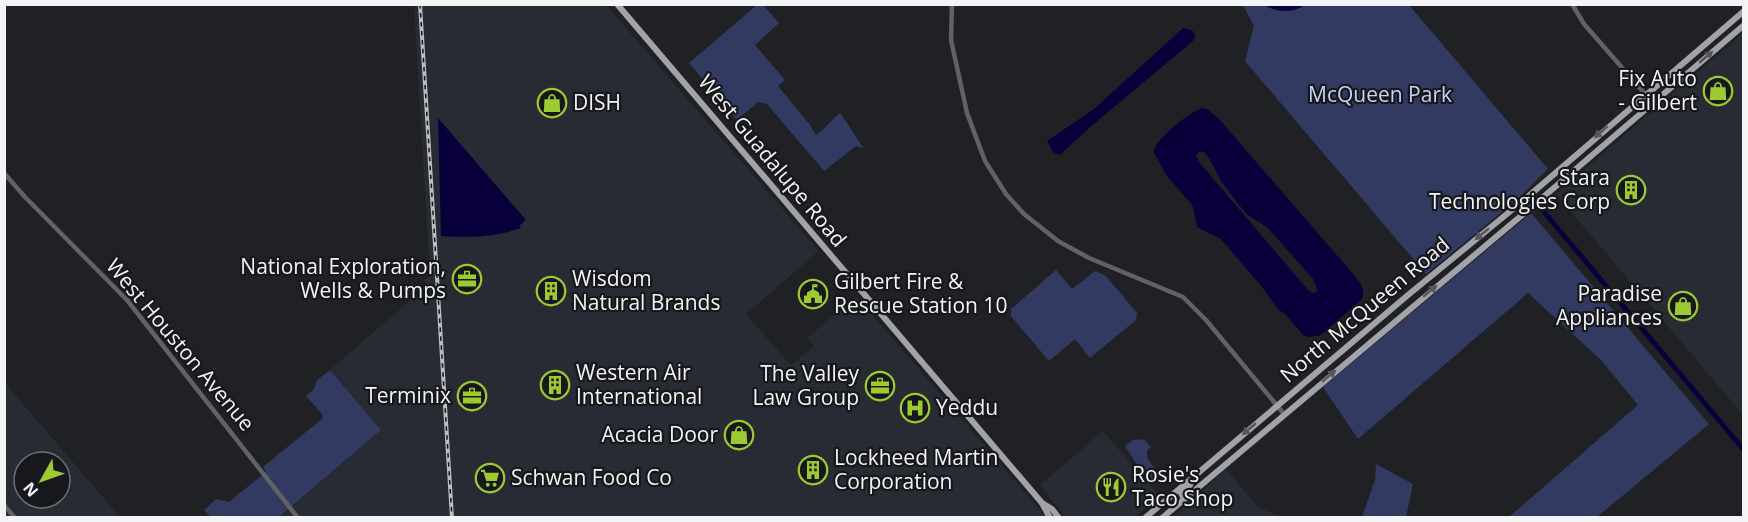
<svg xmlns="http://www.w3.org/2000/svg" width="1748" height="522" font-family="'Open Sans',sans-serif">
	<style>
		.built { fill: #282a34; fill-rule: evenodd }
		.green { fill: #333a61 }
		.water { fill: #08003b; fill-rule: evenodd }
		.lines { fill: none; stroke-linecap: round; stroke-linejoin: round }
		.canal { stroke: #08003b; stroke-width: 5 }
		.minor { stroke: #616264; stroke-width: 4.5 }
		.major { stroke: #a2a3a8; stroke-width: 6 }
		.rail-casing { stroke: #bcbdc0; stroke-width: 4 }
		.rail { stroke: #17181c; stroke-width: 1.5; stroke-dasharray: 4.5; stroke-linecap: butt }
		.oneway { fill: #56575b }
		.labels { text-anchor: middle; stroke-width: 4.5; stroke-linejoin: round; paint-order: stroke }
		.poi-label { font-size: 21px; fill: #f3f4f6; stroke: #17181c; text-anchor: start }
		.park-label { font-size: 21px; fill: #c8d1f9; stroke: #17181c }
		.street-label { font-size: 21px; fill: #f3f4f6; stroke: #17181c }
	</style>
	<rect width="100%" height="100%" fill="#202125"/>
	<g class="built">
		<path d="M414,4L606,5L819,251L746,314L791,365L814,346L807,338L856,296L1046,517L279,518L380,430L330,370L427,286L424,281L430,276Z"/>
		<path d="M1743,33V415L1556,194Z"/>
		<path d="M5,383L120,517H5ZM24,462H60V498H24Z"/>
		<path d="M1103,431L1161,498L1134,517H1065L1040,485Z"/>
		<path d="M1226,469L1257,506L1280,517H1173Z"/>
	</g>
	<g class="green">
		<path d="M757,5H763L779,23L755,45L785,80L778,86L810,125L816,135C821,133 833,118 840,113C849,124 854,136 864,148L856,146L824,171L767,104L758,102L737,120L689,63Z"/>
		<path d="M1243,5H1409L1548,169L1518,199L1426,274L1245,61L1254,26Z"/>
		<path d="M1531,213L1709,424L1597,517H1509L1638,405L1601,360L1528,293L1358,439L1323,387Z"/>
		<path d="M1056,270L1072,289L1095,271L1106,276L1137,313L1136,320L1090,358L1075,339L1049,361L1011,316V309Z"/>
		<path d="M330,370L381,430L279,517H211L204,510L216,499L229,502L266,472L263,467L323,418L322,414L306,396L314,389L317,380Z"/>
		<path d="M1140,439L1142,441L1144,439L1151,447L1147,451V458L1160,476L1156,480H1150L1141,471L1125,446L1133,440Z"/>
		<path d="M1376,464L1413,484L1406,517H1362L1375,480Z"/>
	</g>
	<g class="water">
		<path d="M1264,5H1305C1292,13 1278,13 1264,5Z"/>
		<path d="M1183,28L1192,30L1195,35L1194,40L1089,128L1061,154L1059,155L1053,152L1047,141L1094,109Z"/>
		<path d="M1202,108L1207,109L1219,119L1354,275C1360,283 1367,290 1361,300L1322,334L1318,336L1308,337L1303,335L1286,315L1278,309L1262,287L1221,239L1197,227L1193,206L1167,176L1154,153C1154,139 1189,113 1202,108ZM1199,151L1204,152L1209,158L1221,181L1239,205L1248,215L1268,228L1313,279L1316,285L1317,292L1312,293L1308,290L1199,162L1196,156Z"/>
		<path d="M438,118L526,220L519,226L521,228C496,237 467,238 441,236Z"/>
	</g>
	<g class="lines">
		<path class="canal" d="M1544,212L1744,450"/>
		<g class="minor">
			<path d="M952,4L951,40L967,113L985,161L1006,194L1024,214L1058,241L1089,258L1183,297L1206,320L1284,414"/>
			<path d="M1572,4L1584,24L1645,94"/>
			<path d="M4,173L25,197L127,300L298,518"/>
			<path d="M4,505L15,518"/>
		</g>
		<g class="major">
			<path d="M617,4L1042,503L1050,518"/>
			<path d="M1184,499L1181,493L1190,485L1193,478"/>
			<path d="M1042,503L1052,509L1059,518"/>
			<path d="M1145,518L1408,295L1524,200L1744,11"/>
			<path d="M1162,518L1534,205L1744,25"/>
		</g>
		<g class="rail-casing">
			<path id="rail" d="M420,4L452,518"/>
		</g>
		<use href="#rail" class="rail"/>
	</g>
	<defs><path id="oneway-solid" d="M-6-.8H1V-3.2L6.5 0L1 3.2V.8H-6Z" transform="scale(1.5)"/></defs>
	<g class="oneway">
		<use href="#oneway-solid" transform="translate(1706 57) rotate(-40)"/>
		<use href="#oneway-solid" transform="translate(1601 132) rotate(139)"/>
		<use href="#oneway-solid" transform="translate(1482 234) rotate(141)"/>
		<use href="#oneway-solid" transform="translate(1430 291) rotate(-40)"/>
		<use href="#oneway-solid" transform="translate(1329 376) rotate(-40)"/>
		<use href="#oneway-solid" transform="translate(1249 429) rotate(140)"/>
	</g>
	<defs>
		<g id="shop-ring" transform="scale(1.5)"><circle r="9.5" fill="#17181c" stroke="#9dca30" stroke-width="1.5"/><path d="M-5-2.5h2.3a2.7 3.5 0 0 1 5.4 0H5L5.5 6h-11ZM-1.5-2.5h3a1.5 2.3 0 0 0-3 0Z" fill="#9dca30"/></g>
		<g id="building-ring" transform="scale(1.5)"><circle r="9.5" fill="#17181c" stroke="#9dca30" stroke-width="1.5"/><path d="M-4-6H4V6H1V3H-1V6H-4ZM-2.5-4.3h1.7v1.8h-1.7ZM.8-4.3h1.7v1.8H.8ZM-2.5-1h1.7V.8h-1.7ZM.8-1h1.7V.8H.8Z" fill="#9dca30"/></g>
		<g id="office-ring" transform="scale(1.5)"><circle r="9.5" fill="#17181c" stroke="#9dca30" stroke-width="1.5"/><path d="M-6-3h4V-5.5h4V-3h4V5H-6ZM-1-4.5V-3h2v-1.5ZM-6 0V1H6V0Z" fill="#9dca30"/></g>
		<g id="civic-ring" transform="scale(1.5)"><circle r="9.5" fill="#17181c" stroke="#9dca30" stroke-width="1.5"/><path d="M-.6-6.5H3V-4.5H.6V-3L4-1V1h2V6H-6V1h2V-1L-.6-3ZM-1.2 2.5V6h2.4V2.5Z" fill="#9dca30"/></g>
		<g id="hospital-ring" transform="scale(1.5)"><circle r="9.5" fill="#17181c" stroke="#9dca30" stroke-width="1.5"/><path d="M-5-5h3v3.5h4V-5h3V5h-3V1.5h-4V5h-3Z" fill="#9dca30"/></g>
		<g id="supermarket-ring" transform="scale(1.5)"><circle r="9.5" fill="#17181c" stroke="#9dca30" stroke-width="1.5"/><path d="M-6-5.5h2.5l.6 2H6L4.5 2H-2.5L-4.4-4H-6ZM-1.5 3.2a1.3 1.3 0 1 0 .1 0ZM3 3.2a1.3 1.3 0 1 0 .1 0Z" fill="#9dca30"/></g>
		<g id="restaurant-ring" transform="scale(1.5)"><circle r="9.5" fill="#17181c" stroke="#9dca30" stroke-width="1.5"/><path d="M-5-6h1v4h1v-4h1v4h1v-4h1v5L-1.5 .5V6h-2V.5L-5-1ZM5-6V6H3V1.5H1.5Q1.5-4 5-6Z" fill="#9dca30"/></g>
	</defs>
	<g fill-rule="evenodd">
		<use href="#shop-ring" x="1718" y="91"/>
		<use href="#shop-ring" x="552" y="103"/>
		<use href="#building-ring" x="1631" y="190"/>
		<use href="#office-ring" x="467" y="279"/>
		<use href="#building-ring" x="551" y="291"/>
		<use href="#civic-ring" x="813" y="294"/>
		<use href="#shop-ring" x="1683" y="306"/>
		<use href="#building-ring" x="555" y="385"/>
		<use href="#office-ring" x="880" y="386"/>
		<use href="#office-ring" x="472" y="396"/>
		<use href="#hospital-ring" x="915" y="408"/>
		<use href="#shop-ring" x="739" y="435"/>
		<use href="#building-ring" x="813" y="470"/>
		<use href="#supermarket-ring" x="490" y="478"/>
		<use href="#restaurant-ring" x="1111" y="487"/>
	</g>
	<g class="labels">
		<g class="poi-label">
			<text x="1697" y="86" text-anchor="end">Fix Auto<tspan x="1697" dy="24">- Gilbert</tspan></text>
			<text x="573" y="110">DISH</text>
			<text x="1610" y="185" text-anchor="end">Stara<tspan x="1610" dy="24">Technologies Corp</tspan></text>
			<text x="446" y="274" text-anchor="end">National Exploration,<tspan x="446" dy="24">Wells &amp; Pumps</tspan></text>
			<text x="572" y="286">Wisdom<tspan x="572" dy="24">Natural Brands</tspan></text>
			<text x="834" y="289">Gilbert Fire &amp;<tspan x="834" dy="24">Rescue Station 10</tspan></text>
			<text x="1662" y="301" text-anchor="end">Paradise<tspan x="1662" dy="24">Appliances</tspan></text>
			<text x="576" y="380">Western Air<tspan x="576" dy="24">International</tspan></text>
			<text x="859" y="381" text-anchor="end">The Valley<tspan x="859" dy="24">Law Group</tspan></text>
			<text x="451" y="403" text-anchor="end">Terminix</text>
			<text x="936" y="415">Yeddu</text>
			<text x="718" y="442" text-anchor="end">Acacia Door</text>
			<text x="834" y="465">Lockheed Martin<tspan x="834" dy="24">Corporation</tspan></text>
			<text x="1132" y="482">Rosie's<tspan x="1132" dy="24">Taco Shop</tspan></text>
			<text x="511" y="485">Schwan Food Co</text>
		</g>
		<g class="park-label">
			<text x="1380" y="102">McQueen Park</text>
		</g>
		<g class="street-label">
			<text transform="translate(772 161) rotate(50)" y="7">West Guadalupe Road</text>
			<text transform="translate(1365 310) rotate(-40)" y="7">North McQueen Road</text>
			<text transform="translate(180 345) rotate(50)" y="7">West Houston Avenue</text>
		</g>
	</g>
	<rect width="1748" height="522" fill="none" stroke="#f3f4f6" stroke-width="12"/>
	<g transform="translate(42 480) rotate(230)"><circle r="28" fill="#17181c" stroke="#6f7073" stroke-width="1.5"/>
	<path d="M0-4.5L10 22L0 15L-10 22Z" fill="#9dca30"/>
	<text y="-9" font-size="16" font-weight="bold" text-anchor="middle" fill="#f3f4f6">N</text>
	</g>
</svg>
